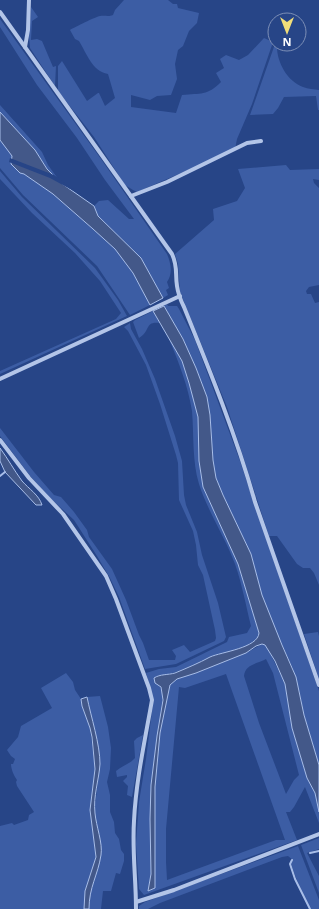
<svg xmlns="http://www.w3.org/2000/svg" width="319" height="909" font-family="'Open Sans',sans-serif">
	<style>
		.green { fill: #3c5da4; fill-rule: evenodd }
		.water { fill: #435889; stroke: #a8bee9 }
		.pier { fill: #274587 }
		.lines { fill: none; stroke-linecap: round; stroke-linejoin: round }
		.stream { stroke: #a8bee9; stroke-width: 2 }
		.street { stroke: #b3c5e8; stroke-width: 4 }
	</style>
	<rect width="100%" height="100%" fill="#274587"/>
	<g class="green">
		<path d="M124,0H168L173,4H177L178,8L199,13L197,23L189,31L183,46L178,50L175,64L177,79L171,95L157,96L150,100L131,95V107L176,113L182,95C201,93 207,96 221,82L216,73L224,68L220,59L226,55L239,60L248,55L264,38L273,42L252,104L237,139L235,149L188,170L137,192L133,190L125,185L94,137L58,91V66L62,61L87,101L98,93H99L105,106L115,98L108,74C92,71 87,54 79,41L75,39L70,30C75,27 95,17 100,16C105,15 108,17 113,15L115,10Z"/>
		<path d="M31,7L38,17L32,21L31,40L37,39L42,41L53,67L56,66L55,86L30,48L29,37Z"/>
		<path d="M0,19L101,159L167,254C171,264 173,273 167,282L169,288L166,290L168,295L163,298L141,258L98,216L94,206L99,201L108,200L129,219H134L105,180L77,138L37,85L0,27Z"/>
		<path d="M275,44H277C276,61 287,81 303,87C308,89 314,89 319,90V110H318L316,96L284,97L278,108L273,114L250,115Z"/>
		<path d="M0,105L42,152L48,165L61,183L47,169L35,150L0,112Z"/>
		<path d="M0,140L13,156L11,164L20,173L24,174L53,194L93,229L115,249L133,273L150,305L130,315L97,266L23,195L0,168Z"/>
		<path d="M286,165L290,170L319,169V180L313,179L314,183L319,188V285L309,287L306,291L307,294H311L315,303L319,302V585L314,573L310,568H303L297,564L277,536H269L227,407L180,292L178,264L175,254L214,220L213,209L237,201L245,188L238,169Z"/>
		<path d="M0,171L22,197L95,268L118,300L127,316L0,374V371L116,319L121,313L100,281L75,253L32,213L0,179Z"/>
		<path d="M167,304L168,306H177L179,309L195,340L240,461L254,503L319,691V765L304,715L300,694L293,669L270,617L262,595L251,554L223,495L216,478L213,460L210,415L207,397L196,368L183,339L164,306Z"/>
		<path d="M153,311L160,323C144,321 151,331 139,338L133,322L135,320Z"/>
		<path d="M130,323L131,329L142,349L155,379L175,436L182,461L184,495L186,505L197,532L202,555L218,603L226,637L224,641L176,664L145,669L119,597L110,578L97,556L74,520L49,497L31,477L0,436V428L34,472L54,495L61,497L74,512L87,530L89,537L112,569L126,600L139,635L143,643L149,660H175L176,656L172,650L184,645L190,652L215,641L216,638L215,630L203,575L198,565L196,545L193,531L179,500L178,463L176,455L160,404L146,365L128,331L124,327Z"/>
		<path d="M169,339L182,361L196,406L198,417L199,461L203,487L238,564L259,633C258,648 221,652 210,657C193,665 177,674 157,676L163,696L157,736L151,785L150,819L151,874L148,891L155,888V787L160,733L170,685L177,679L196,673L246,653L262,644L265,645L268,649L285,684L292,728L307,778L315,793L319,812V823L305,787L294,807L290,812H286L297,840L144,895L139,889L136,844L139,802L146,759L153,703L151,690L146,673L159,669L176,667L225,643L227,642L229,637L247,633L251,626C246,606 242,584 235,564C225,537 208,512 199,484C192,461 194,435 192,411C188,386 179,363 169,339ZM266,659L273,673L299,775L294,780L286,794L259,723L244,676C245,664 257,664 266,659ZM226,674L285,840H276L167,880L166,862V829L179,687L185,688Z"/>
		<path d="M318,632L319,636V679L304,634Z"/>
		<path d="M66,673L73,682L75,690L81,699L82,706L90,728L95,769L90,810L96,857L85,891L84,909H0V826L12,823L14,825L28,820L29,815L34,812L17,786L16,782L17,780C14,776 11,769 11,764H13L15,759L11,756L7,750L18,737L21,726L52,708L41,688Z"/>
		<path d="M100,696L108,727L111,748L110,769L107,782L110,795V812L114,822L115,833L119,839L121,850L124,854V861L120,874L116,873L111,891H103L101,909H89V896L101,855L100,843L96,828L95,806L100,765V757L93,723L87,697Z"/>
		<path d="M143,735L132,797L127,795L128,786L123,781L127,777V775L117,777L116,771C123,765 130,764 135,758L134,741L137,738Z"/>
		<path d="M319,838V849L307,853L319,876V893L301,845Z"/>
		<path d="M298,846L319,900V909H310L296,878L291,864L293,860L288,856L282,857L160,903L148,909H139V906L145,902Z"/>
	</g>
	<g class="water">
		<path d="M0,112L35,150L47,169L61,183L94,206L98,216L141,258L163,298L150,305L133,273L115,249L93,229L53,194L24,174L20,173L11,164L12,156L0,140Z"/>
		<path d="M164,306L183,339L196,368L207,397L210,415L213,460L216,478L223,495L251,554L262,595L282,645L296,677L304,715L319,765V812L315,793L307,778L292,728L285,684L275,661L265,645L262,644L256,646L246,653L196,673L177,679L170,685L160,733L155,787V888L148,891L151,874L150,819L151,785L157,736L163,700L161,687L155,683L154,678C160,674 168,675 175,673C187,668 199,663 210,657C221,652 258,648 259,633L238,564L203,487L199,461L198,417L189,383L182,361L153,311Z"/>
		<path d="M0,448C8,459 14,470 22,481C29,489 39,495 42,505H36L5,472L0,461Z"/>
		<path d="M87,697C91,717 100,744 100,764C99,780 93,796 95,813C96,826 103,843 101,855C98,875 89,887 89,909H84L85,891L96,857L90,810L95,769L92,737L90,728L82,706L81,699Z"/>
	</g>
	<path class="pier" d="M10,158L54,175L83,196L50,178L9,162Z"/>
	<g class="lines">
		<g class="stream">
			<path d="M0,476L5,472"/>
			<path d="M310,853L319,851"/>
			<path d="M292,860L290,864L295,879L310,909"/>
		</g>
		<g class="street">
			<path d="M0,12L172,254C178,267 175,273 177,286C178,293 181,301 184,307C210,371 236,435 255,502L319,685"/>
			<path d="M25,47L28,30L29,0"/>
			<path d="M131,196L167,182L247,143L261,141"/>
			<path d="M0,379L180,296"/>
			<path d="M0,440L29,478L63,514L106,576L116,599L149,688L152,700C145,740 136,780 134,821C132,850 136,879 136,909"/>
			<path d="M136,902L174,890L319,834"/>
		</g>
	</g>
	<g transform="translate(287 32) rotate(180)"><circle r="19" fill="#274587" stroke="#7d8fb7"/>
	<path d="M0-3L7 15L0 10L-7 15Z" fill="#f1dd79"/>
	<text y="-6" font-size="11" font-weight="bold" text-anchor="middle" fill="#ffffff">N</text>
	</g>
</svg>
